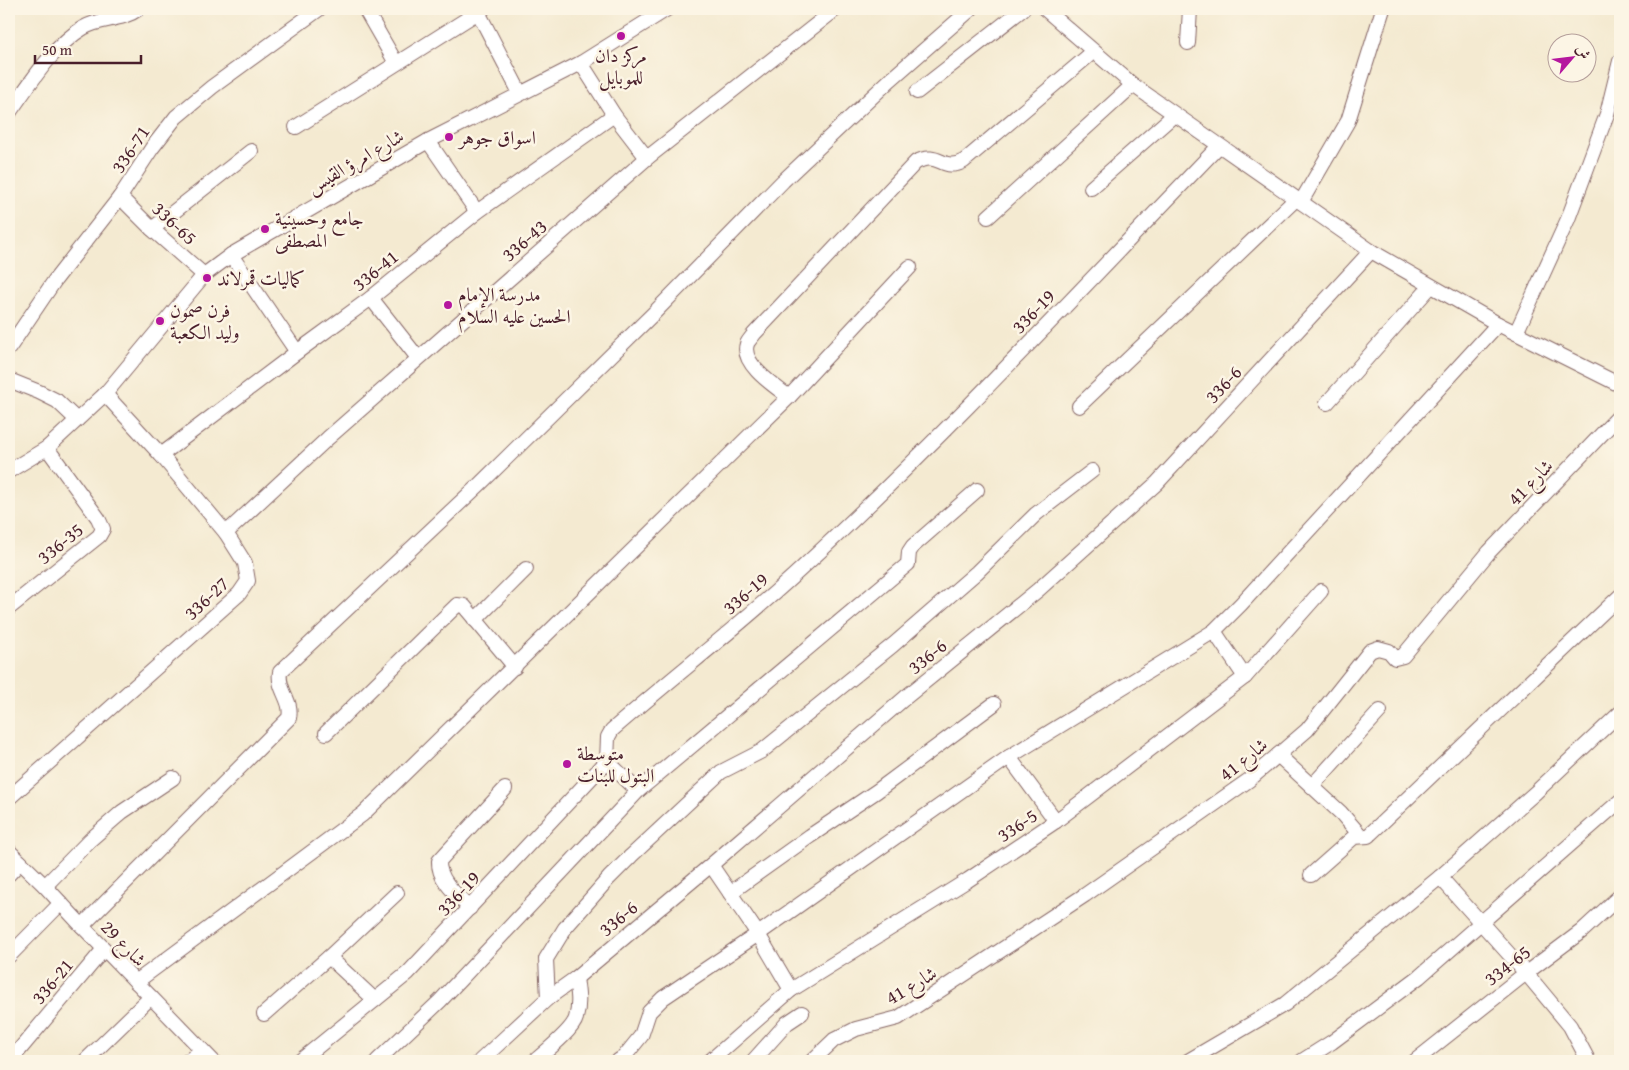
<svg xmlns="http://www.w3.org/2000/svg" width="1629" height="1070" font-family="'Gentium Book Plus',Amiri,serif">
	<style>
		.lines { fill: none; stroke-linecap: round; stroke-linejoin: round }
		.minor-casing { stroke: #866665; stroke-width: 16 }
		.minor { stroke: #fff; stroke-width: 14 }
		.poi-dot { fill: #b5179e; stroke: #fcf5e5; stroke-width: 2 }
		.labels { text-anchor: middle; stroke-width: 5; stroke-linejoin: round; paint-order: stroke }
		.poi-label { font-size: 19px; fill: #4a1f2b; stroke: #fcf5e5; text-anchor: start }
		.street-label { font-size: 19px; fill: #4a1f2b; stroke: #fcf5e5 }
	</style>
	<rect width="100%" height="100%" fill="#fcf5e5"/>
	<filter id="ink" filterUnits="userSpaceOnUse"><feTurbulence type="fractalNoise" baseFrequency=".02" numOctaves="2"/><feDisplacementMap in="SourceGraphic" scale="10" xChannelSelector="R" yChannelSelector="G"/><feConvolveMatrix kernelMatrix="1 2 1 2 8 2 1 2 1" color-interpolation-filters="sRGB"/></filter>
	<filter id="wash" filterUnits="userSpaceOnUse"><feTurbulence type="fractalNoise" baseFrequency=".0096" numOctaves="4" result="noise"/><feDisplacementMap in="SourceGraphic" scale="20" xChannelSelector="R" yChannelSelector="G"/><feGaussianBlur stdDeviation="1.12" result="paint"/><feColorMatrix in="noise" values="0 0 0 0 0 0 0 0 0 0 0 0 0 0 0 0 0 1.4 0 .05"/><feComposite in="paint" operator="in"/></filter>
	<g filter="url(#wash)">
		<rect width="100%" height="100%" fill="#f4ead1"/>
	</g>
	<g filter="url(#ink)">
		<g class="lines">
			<g class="minor-casing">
				<g id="minor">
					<path d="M365,9L396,63"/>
					<path d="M1045,9L1133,85L1371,251L1498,324L1620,385"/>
					<path d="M478,12L520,93"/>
					<path d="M1188,43L1190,9"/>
					<path d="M581,63L614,115L647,158"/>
					<path d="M917,92L1023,9"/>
					<path d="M9,113C29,85 54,45 83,28C100,18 122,21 138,9"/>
					<path d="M296,127L483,9"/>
					<path d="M428,141L477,212"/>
					<path d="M1091,188L1174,115"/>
					<path d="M120,197L152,229L204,275"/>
					<path d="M1301,202L1348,121L1383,9"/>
					<path d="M988,217L1133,85"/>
					<path d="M152,229L251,151"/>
					<path d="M231,255L297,352"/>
					<path d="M371,298L418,358"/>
					<path d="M1516,333L1568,219L1607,114L1620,61"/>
					<path d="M9,348L55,280L120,197L152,148L176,117L212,87L319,9"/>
					<path d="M9,380L39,392L57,401L77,420"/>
					<path d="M789,397C776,387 740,364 747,344C748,341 752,337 754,334L916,162C940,150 942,173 964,161L1093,52"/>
					<path d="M1327,403L1431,286"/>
					<path d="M1079,406L1296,199"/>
					<path d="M161,455L297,352L371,298L477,212L614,115"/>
					<path d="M9,471L47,448L105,394L204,275L231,255L428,141L581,63L667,9"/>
					<path d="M226,533L328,438L647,158L836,9"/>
					<path d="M9,608L99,536L103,529L98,518L47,448"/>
					<path d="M475,620L526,569"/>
					<path d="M1214,631L1245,677"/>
					<path d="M326,733L457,605L464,606L515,667"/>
					<path d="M1278,755L1341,813L1361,836"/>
					<path d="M1009,757L1056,821"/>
					<path d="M607,761L638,791"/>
					<path d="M1312,786L1380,711"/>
					<path d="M9,798L239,594L248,581L245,563L226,533L161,455L105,394"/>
					<path d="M9,851L45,886L82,926L213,1061"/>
					<path d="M711,865L758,934L791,990"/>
					<path d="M9,874L20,862"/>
					<path d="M1311,875L1354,837L1368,836L1620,596"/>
					<path d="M1440,877L1526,973L1570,1026L1587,1058"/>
					<path d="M45,886L90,840L122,812L173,778"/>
					<path d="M730,893L810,836L877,791L994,704"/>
					<path d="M470,908C457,895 438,880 439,861L505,789"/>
					<path d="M82,926L289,718C293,700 277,690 280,672L481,483L653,314L783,181L890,80L971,9"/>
					<path d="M9,956L61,903"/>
					<path d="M329,957L375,1000"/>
					<path d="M136,982L363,814L789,397L910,267"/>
					<path d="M548,998L546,959L565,928L609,878L631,856L721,772L762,751L893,645L977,572L1036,514L1092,471"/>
					<path d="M264,1014L329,957L397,893"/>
					<path d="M10,1061L104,949"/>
					<path d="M85,1061L151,997"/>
					<path d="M188,1061L202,1050"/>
					<path d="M300,1061L408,973L607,761L608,737L612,730C675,675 741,625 802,568C947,434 1082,288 1219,146"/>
					<path d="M377,1061L440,1001L638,791L908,564L909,552L913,546L977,490"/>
					<path d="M480,1061L548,998L576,978L711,865L906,697L1038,590L1157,483L1371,251"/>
					<path d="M535,1061C545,1052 573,1030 576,1018C580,1005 578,992 576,978"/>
					<path d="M618,1061L624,1057L641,1036L649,1012L663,998L758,934L1009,757L1214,631L1241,604L1498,324"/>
					<path d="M710,1061L791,990L968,880L1056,821L1245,677L1321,591"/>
					<path d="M753,1061L787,1023L802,1013"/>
					<path d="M812,1061L834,1040L856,1029L898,1018L1085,895L1249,780L1307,730L1370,651L1378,648L1389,651L1395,658L1403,656L1489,552L1620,415"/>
					<path d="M1188,1061L1285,1004L1440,877L1536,792L1620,713"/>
					<path d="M1302,1061L1332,1042L1419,977L1620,801"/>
					<path d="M1415,1061L1526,973L1582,931L1620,896"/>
				</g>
			</g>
			<use href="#minor" class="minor"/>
		</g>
	</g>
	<g class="poi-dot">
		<circle cx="621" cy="36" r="5"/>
		<circle cx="449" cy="137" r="5"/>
		<circle cx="265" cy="229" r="5"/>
		<circle cx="207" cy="278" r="5"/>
		<circle cx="448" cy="305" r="5"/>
		<circle cx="160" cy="321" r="5"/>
		<circle cx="567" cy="764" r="5"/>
	</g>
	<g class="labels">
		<g class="poi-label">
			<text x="621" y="62" text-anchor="middle">مركز دان<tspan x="621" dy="22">للموبايل</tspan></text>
			<text x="459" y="144">اسواق جوهر</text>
			<text x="275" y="225">جامع وحسينية<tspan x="275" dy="22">المصطفى</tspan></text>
			<text x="217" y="285">كماليات قمرلاند</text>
			<text x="458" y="301">مدرسة الإمام<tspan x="458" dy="22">الحسين عليه السلام</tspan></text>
			<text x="170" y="317">فرن صمون<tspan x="170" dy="22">وليد الكعبة</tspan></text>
			<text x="577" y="760">متوسطة<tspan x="577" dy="22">البتول للبنات</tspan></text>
		</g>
		<g class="street-label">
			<text transform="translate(130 149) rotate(-56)" y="7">336-71</text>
			<text transform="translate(355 161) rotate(-30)" y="7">شارع امرؤ القيس</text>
			<text transform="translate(175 223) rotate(43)" y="7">336-65</text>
			<text transform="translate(524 240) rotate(-41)" y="7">336-43</text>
			<text transform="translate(375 270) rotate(-39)" y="7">336-41</text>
			<text transform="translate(1033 311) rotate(-46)" y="7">336-19</text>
			<text transform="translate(1223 384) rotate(-47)" y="7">336-6</text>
			<text transform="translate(1530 482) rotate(-46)" y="7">شارع 41</text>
			<text transform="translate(60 543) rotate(-39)" y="7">336-35</text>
			<text transform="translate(745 593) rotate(-41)" y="7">336-19</text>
			<text transform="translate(206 598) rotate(-43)" y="7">336-27</text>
			<text transform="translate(927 656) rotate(-39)" y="7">336-6</text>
			<text transform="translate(1243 759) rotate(-39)" y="7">شارع 41</text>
			<text transform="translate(1017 825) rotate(-34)" y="7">336-5</text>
			<text transform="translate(458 893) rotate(-47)" y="7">336-19</text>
			<text transform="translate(618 918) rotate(-40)" y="7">336-6</text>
			<text transform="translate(124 943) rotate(46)" y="7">شارع 29</text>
			<text transform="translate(1507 965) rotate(-38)" y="7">334-65</text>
			<text transform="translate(52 981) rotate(-50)" y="7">336-21</text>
			<text transform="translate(911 985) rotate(-31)" y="7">شارع 41</text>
		</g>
	</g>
	<rect width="1629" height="1070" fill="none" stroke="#fcf5e5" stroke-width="30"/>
	<g transform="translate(1572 58) rotate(62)"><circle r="24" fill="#fcf5e5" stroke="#b59f9b"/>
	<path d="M0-4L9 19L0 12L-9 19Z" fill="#b5179e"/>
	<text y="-8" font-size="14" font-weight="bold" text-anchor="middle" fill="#4a1f2b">ش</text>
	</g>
	<path d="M35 55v8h106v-8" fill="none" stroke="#4a1f2b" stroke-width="2.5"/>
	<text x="42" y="55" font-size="15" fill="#4a1f2b" stroke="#fcf5e5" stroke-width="4" paint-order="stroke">50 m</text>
</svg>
